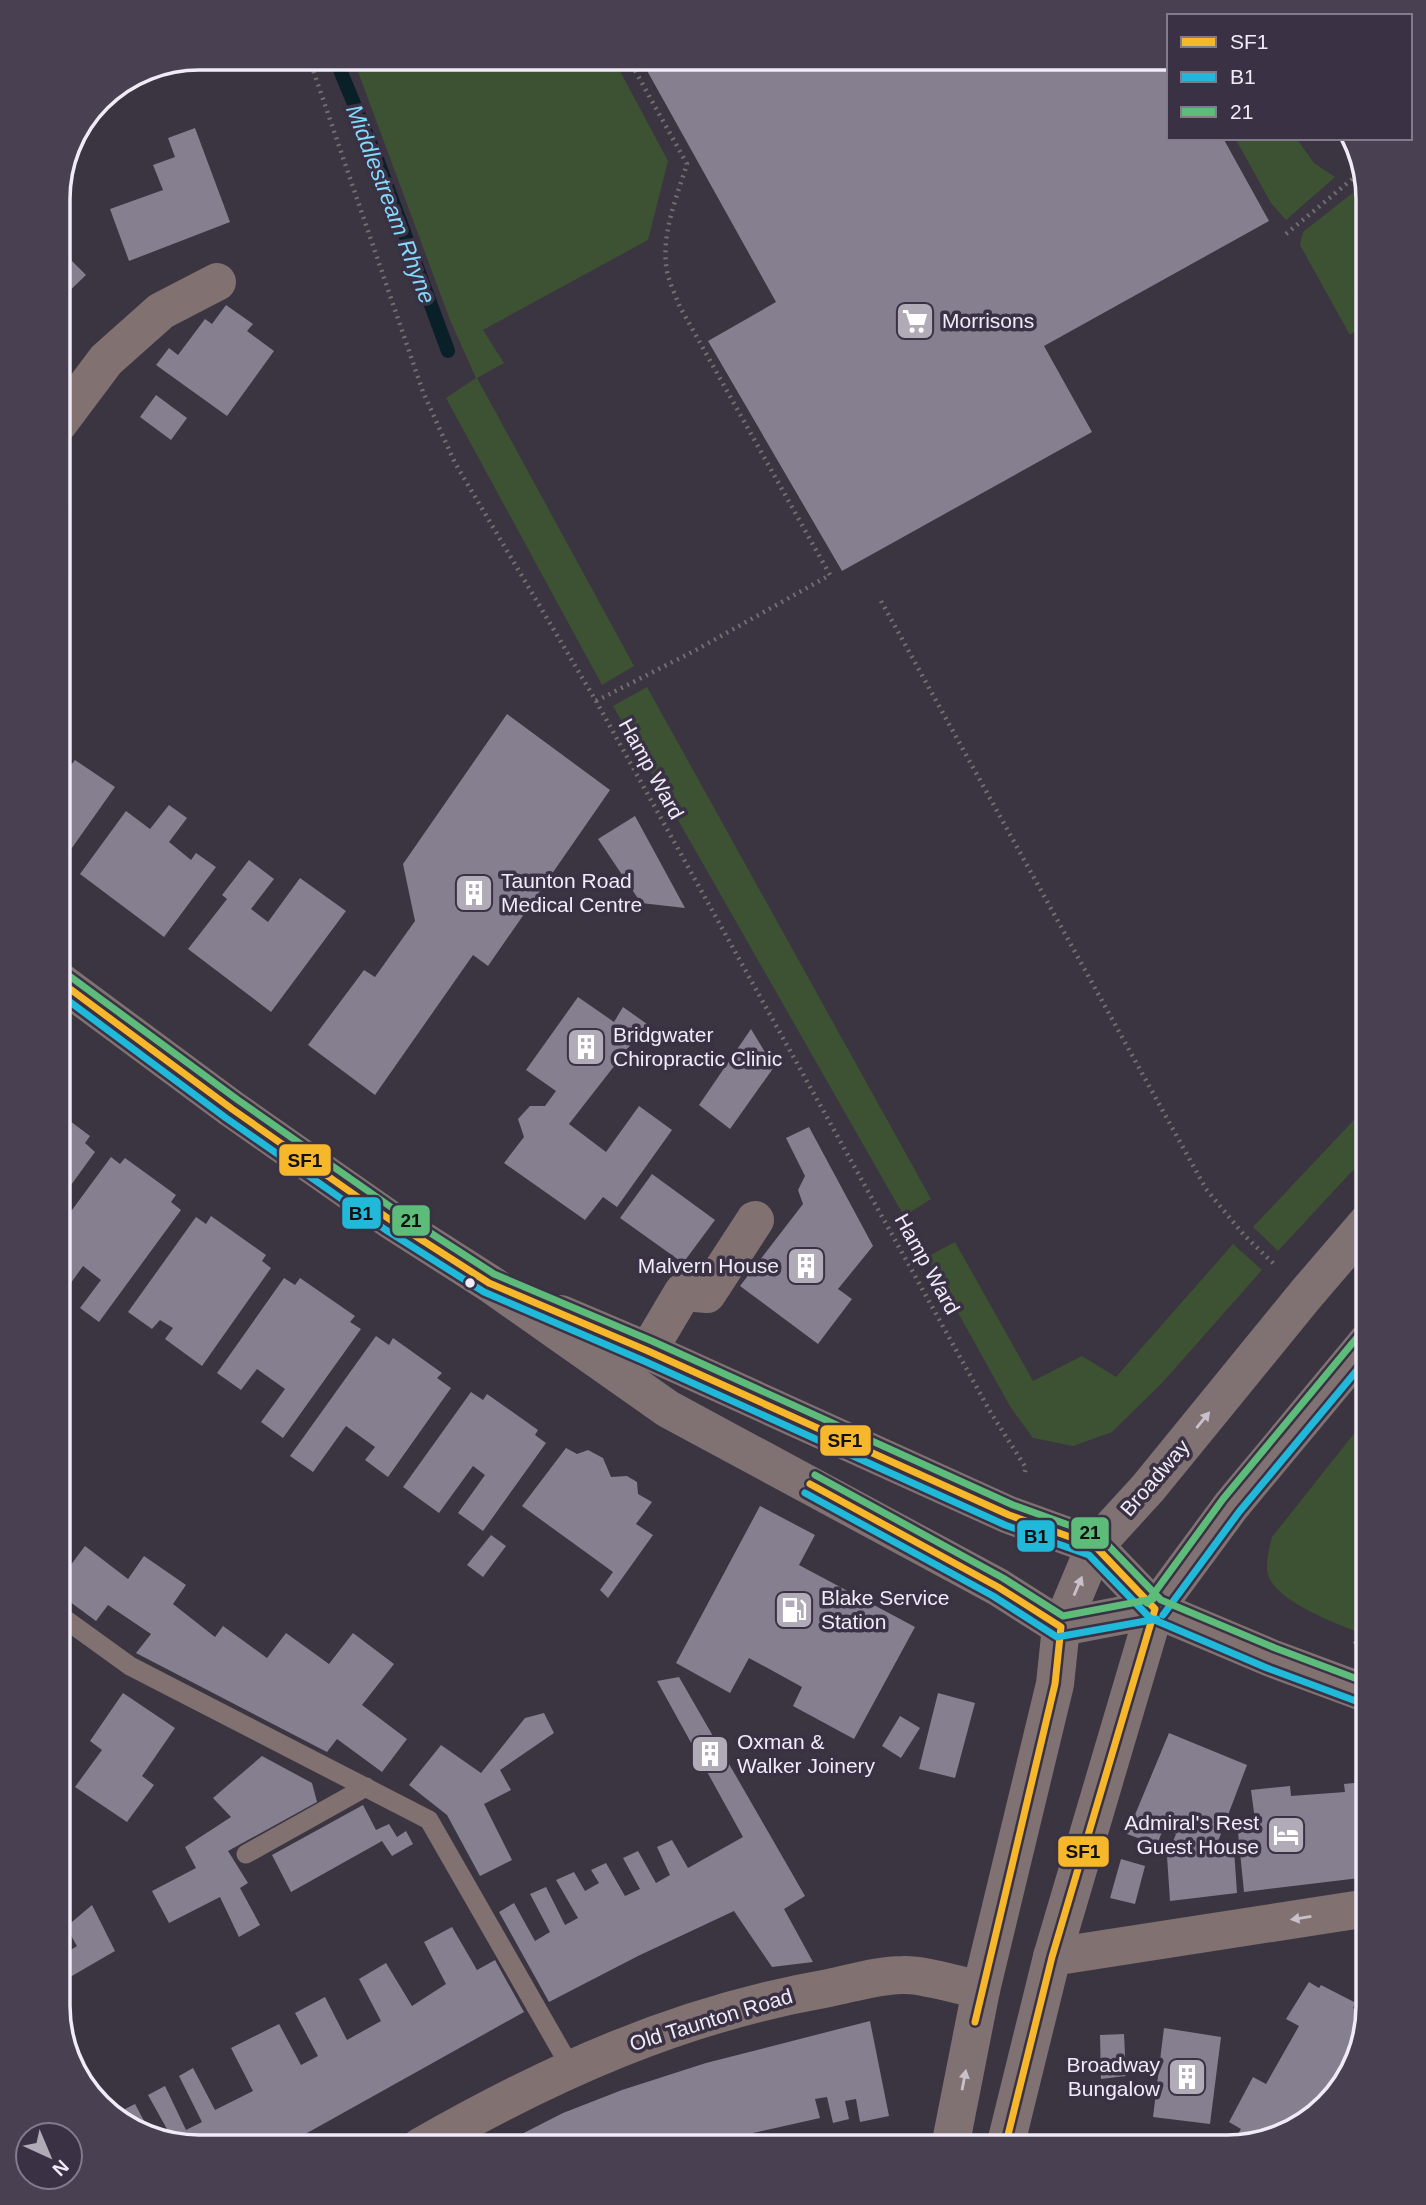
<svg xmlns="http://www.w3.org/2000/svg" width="1426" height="2205" font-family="Arial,sans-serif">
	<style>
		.green { fill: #3d5233 }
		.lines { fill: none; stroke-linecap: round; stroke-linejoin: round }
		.stream { stroke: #092029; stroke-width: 14 }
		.building { fill: #867f90 }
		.path { stroke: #766c70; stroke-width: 4.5; stroke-dasharray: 2 5; stroke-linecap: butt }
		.service { stroke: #817170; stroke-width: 19 }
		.minor { stroke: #817170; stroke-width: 38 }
		.tertiary { stroke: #817170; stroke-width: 38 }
		.primary { stroke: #807273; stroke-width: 38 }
		.bus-1-casing { stroke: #3a3144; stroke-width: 12 }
		.bus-2-casing { stroke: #3a3144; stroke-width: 12 }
		.bus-3-casing { stroke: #3a3144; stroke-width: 12 }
		.bus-1 { stroke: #f7b72b; stroke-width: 7 }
		.bus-2 { stroke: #20b9da; stroke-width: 7 }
		.bus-3 { stroke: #5dbc7a; stroke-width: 7 }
		.oneway { fill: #c9c1c9 }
		.oneway2 { fill: #c9c0c8 }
		.bus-dot { fill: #f0ebf7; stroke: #3a3144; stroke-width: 2.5 }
		.labels { text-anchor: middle; stroke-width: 7; stroke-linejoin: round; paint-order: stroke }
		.poi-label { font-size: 21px; fill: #f0ebf7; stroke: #3a3144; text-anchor: start }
		.street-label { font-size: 21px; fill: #f0ebf7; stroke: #3a3144 }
		.water-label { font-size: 23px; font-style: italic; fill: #82dafc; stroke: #3a3144 }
		.rim { fill: none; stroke: #f0ebf7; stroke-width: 3.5 }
		.line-badge { stroke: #3a3144; stroke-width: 2.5 }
		.pale-badge-label { font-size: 19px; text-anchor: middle; font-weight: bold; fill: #111 }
	</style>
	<rect width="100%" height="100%" fill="#3a3540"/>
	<g class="green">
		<path d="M353,58H613L668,161L648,240L483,330L504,363L477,378L634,666L602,685L446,398L476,378L450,320Z"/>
		<path d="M1235,138H1296L1314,163L1335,177L1286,220L1271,203Z"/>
		<path d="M1355,191L1368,199V256L1364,261L1354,292L1367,323L1350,335L1300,245L1303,232Z"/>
		<path d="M647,687L931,1199L904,1216L613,706Z"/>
		<path d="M1368,1105V1154L1278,1251L1253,1227Z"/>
		<path d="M955,1242L1033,1381L1082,1356L1116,1377L1233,1244L1262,1270L1162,1383L1112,1432L1073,1446L1033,1438L1011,1408L927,1257Z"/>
		<path d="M1368,1416V1636C1342,1626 1277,1603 1268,1575C1265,1562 1269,1549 1272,1537Z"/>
	</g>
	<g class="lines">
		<path class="stream" d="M335,58L377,159L448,351"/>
	</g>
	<g class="building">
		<path d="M640,58H1169V138H1223L1269,221L1044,346L1092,432L842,571L708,341L776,302Z"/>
		<path d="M195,128L230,222L129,261L110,209L163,190L153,165L175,157L168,138Z"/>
		<path d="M58,247L86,275L58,302Z"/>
		<path d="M226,305L253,324L247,331L274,351L227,416L156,365L169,348L178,355L205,319L212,324Z"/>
		<path d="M156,395L187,418L171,440L140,417Z"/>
		<path d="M507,714L610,790L488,966L473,955L375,1095L308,1045L364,970L375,977L415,921L403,864Z"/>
		<path d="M75,760L115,787L62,862L58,859V770L64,774Z"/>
		<path d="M169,805L187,818L169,842L191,860L196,853L216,867L164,937L80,874L126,811L150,829Z"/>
		<path d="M635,816L685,908L641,903L598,839Z"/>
		<path d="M249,860L274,879L251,909L268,922L300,878L346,911L271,1012L188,949L227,899L222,895Z"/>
		<path d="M578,997L614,1022L623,1007L647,1024L569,1124L606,1152L639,1106L672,1130L617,1207L603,1197L585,1220L504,1163L524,1137L518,1119L530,1106H545L556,1091L526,1070Z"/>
		<path d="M751,1029L774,1067L730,1129L699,1105Z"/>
		<path d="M58,1112L90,1136L85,1143L95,1152L58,1203Z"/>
		<path d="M809,1127L873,1246L838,1289L852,1299L818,1344L740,1286L803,1204L798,1190L805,1176L786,1138Z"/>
		<path d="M111,1157L120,1164L125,1158L176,1195L171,1202L181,1210L99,1322L80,1308L101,1280L83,1266L58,1301V1229Z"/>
		<path d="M652,1174L715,1220L683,1263L620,1218Z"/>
		<path d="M211,1216L266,1255L262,1261L271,1268L202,1366L165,1339L173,1328L160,1320L152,1329L128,1312L196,1217L206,1224Z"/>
		<path d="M284,1278L295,1285L300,1278L355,1316L350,1322L361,1329L283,1438L261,1422L285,1389L257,1369L241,1390L217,1373Z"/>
		<path d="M376,1336L389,1345L393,1338L442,1373L437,1378L451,1388L388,1477L365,1460L375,1447L346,1426L313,1472L290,1456Z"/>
		<path d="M471,1392L483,1400L487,1394L538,1430L535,1435L546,1443L483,1531L458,1513L485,1475L473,1466L439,1513L403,1487Z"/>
		<path d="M566,1448L577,1454L588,1450L603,1458L611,1477L627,1476L637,1482L638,1494L652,1502L636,1524L653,1535L608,1598L600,1590L613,1572L522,1506Z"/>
		<path d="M760,1506L815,1535L799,1565L915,1627L854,1739L793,1706L802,1687L749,1658L730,1693L676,1663Z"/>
		<path d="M491,1535L506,1546L483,1577L467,1565Z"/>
		<path d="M85,1546L128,1579L144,1556L186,1585L173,1604L215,1637L223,1626L267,1658L286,1633L329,1664L353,1633L394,1664L362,1705L407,1739L382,1772L337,1739L327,1752L136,1653L151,1634L108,1605L96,1621L58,1593V1582Z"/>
		<path d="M679,1677L805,1896L784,1909L813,1962L772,1967L734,1911L638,1956L549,2002L499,1912L514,1903L535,1941L550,1932L530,1894L546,1887L565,1925L578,1918L556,1880L574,1872L585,1891L599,1883L591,1870L606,1863L625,1896L640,1889L623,1858L638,1851L656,1883L670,1875L657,1847L672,1840L688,1868L743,1837L657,1681Z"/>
		<path d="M123,1693L175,1728L142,1776L154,1785L127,1822L75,1787L102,1750L90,1741Z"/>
		<path d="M938,1693L975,1703L955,1778L919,1769Z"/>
		<path d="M544,1713L554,1733L500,1770L511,1790L484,1804L512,1860L480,1876L447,1815L409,1785L441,1745L481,1773L525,1718Z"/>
		<path d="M900,1716L920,1728L901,1758L882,1746Z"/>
		<path d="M1169,1733L1247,1765L1214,1852L1234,1849L1237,1893L1170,1901L1167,1856L1176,1834L1163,1829L1157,1845L1127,1834Z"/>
		<path d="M262,1756L312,1783L317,1802L228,1851L248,1883L240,1888L260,1925L239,1937L220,1897L169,1923L152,1891L196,1868L185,1847L231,1817L213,1798Z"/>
		<path d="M1364,1766H1368V1877L1244,1892L1237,1822L1255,1820L1251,1790L1290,1786L1291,1796L1345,1792L1344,1784L1365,1782Z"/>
		<path d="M363,1805L376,1830L389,1824L397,1837L406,1831L413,1844L392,1856L382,1841L291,1892L272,1855Z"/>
		<path d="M1121,1859L1145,1866L1135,1904L1110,1898Z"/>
		<path d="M92,1905L115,1951L58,1984V1958L77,1946L66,1927Z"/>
		<path d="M452,1927L477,1970L495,1960L524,2012L282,2147H190L169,2140L172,2138L148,2095L165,2086L186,2130L202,2122L179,2076L193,2068L215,2110L253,2091L231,2048L279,2024L301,2065L318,2056L295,2013L325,1997L347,2040L381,2021L359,1979L386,1963L412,2006L446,1984L424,1942Z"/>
		<path d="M1309,1982L1319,1988L1321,1985L1356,2003L1353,2008L1366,2015L1359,2039L1328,2097L1290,2133L1253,2141L1238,2134L1241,2129L1229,2122L1253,2077L1266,2084L1299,2026L1286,2019Z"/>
		<path d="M870,2021L889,2116L860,2122L856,2099L845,2101L849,2119L833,2123L827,2097L815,2099L820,2118L753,2133L757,2147H496L563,2113L622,2090L706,2063Z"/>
		<path d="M1164,2028L1221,2037L1210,2124L1153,2117Z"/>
		<path d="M1124,2034L1126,2076L1101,2079L1100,2035Z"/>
		<path d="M135,2104L151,2134L128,2126L121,2111Z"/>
	</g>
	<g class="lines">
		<g class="path">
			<path d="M309,58L423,392L455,463L596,701L991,1413L1026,1468L1024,1475"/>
			<path d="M1286,234L1362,171"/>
			<path d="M881,601L1206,1189L1244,1235L1274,1264"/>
			<path d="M596,701L696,650L830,575L680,307C676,297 671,286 668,276C659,239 676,199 687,164L628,58"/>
			<path d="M1355,1644L1368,1613"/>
		</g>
		<g class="service">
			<path d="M58,1614L130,1666L429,1820L571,2068"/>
			<path d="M246,1854L366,1787"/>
		</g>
		<g class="minor">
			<path d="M58,424L106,360L161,311L217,282"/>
			<path d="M648,1351L683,1292L707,1294L755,1220"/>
			<path d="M1052,1957L1368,1908"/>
			<path d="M420,2147C551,2072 680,2014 829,1988C853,1983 879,1975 903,1975C922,1974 961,1986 981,1990"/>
		</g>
		<path class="tertiary" d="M1155,1609L1271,1658L1368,1694"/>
		<g class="primary">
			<path d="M58,980L232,1109L392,1221L489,1283L668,1409L998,1587L1061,1627L1155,1609"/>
			<path d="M561,1314L648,1351L1009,1515L1095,1546L1155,1609"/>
			<path d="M950,2147L981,1990L1055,1684L1061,1627L1095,1546L1148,1488L1307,1293L1368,1222"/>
			<path d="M1005,2147L1052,1957L1155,1609L1231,1506L1368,1341"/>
		</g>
		<g class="bus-1-casing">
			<g id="bus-1">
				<path d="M58,980L232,1109L392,1221L489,1283L648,1351L1009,1515L1095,1546L1155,1609L1052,1957L1005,2147"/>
				<path d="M810,1484L998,1587L1061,1627L1055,1684L975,2022"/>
			</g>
		</g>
		<g class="bus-2-casing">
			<g id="bus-2">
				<path d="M58,993L226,1118L386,1230L484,1292L644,1361L1005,1525L1089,1555L1150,1618L1267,1668L1364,1704"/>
				<path d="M805,1493L993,1596L1057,1637L1157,1619"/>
				<path d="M1163,1615L1239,1512L1368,1357"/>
			</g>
		</g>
		<g class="bus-3-casing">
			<g id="bus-3">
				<path d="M64,972L238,1100L398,1212L494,1274L652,1341L1013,1505L1099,1536L1161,1600L1275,1648L1368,1683"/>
				<path d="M815,1475L1003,1578L1063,1616L1153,1599"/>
				<path d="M1147,1603L1223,1499L1360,1334"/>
			</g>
		</g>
		<use href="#bus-1" class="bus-1"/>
		<use href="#bus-2" class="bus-2"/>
		<use href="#bus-3" class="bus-3"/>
	</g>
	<defs><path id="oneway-solid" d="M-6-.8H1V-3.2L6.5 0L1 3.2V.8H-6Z" transform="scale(1.75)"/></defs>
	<g class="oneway">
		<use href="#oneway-solid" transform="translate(1203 1420) rotate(-51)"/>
		<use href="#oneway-solid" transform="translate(1078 1586) rotate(-67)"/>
		<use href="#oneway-solid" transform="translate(964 2080) rotate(-79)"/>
	</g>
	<use class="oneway2" href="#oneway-solid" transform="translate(1301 1918) rotate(171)"/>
	<defs>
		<g id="supermarket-square" transform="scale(2.0125)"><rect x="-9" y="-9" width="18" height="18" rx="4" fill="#b0abb7" stroke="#3a3144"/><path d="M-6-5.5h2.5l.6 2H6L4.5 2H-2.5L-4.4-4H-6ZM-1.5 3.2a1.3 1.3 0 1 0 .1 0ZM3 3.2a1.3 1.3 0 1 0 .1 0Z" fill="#fff"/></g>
		<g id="building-square" transform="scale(2.0125)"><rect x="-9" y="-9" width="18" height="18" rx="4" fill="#b0abb7" stroke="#3a3144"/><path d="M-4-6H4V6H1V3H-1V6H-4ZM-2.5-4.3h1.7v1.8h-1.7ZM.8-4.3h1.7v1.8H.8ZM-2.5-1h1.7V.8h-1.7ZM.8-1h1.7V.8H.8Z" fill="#fff"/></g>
		<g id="fuel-square" transform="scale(2.0125)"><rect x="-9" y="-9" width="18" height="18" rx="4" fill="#b0abb7" stroke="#3a3144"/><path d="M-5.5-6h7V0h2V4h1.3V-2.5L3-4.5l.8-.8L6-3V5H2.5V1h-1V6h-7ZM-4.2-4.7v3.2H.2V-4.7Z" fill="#fff"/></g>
		<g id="hotel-square" transform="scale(2.0125)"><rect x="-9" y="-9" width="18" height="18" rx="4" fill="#b0abb7" stroke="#3a3144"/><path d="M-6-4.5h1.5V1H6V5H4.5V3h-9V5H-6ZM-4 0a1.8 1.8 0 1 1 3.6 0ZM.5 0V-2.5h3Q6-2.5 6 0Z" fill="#fff"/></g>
	</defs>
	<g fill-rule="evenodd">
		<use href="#supermarket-square" x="915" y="321"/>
		<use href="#building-square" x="474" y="893"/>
		<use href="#building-square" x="586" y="1047"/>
		<use href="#building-square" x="806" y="1266"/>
		<use href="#fuel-square" x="794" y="1610"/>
		<use href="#building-square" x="710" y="1754"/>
		<use href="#hotel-square" x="1286" y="1835"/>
		<use href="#building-square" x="1187" y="2077"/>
	</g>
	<circle class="bus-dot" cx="470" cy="1283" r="6"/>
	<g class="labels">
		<g class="poi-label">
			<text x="942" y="328">Morrisons</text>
			<text x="501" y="888">Taunton Road<tspan x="501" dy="24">Medical Centre</tspan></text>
			<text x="613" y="1042">Bridgwater<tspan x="613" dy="24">Chiropractic Clinic</tspan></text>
			<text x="779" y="1273" text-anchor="end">Malvern House</text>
			<text x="821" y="1605">Blake Service<tspan x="821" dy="24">Station</tspan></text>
			<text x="737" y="1749">Oxman &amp;<tspan x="737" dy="24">Walker Joinery</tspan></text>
			<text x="1259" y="1830" text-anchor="end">Admiral's Rest<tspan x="1259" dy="24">Guest House</tspan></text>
			<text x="1160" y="2072" text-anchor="end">Broadway<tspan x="1160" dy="24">Bungalow</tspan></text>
		</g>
		<g class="street-label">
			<text transform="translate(651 769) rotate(61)" y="7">Hamp Ward</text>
			<text transform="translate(927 1264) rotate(61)" y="7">Hamp Ward</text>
			<text transform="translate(1155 1478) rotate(-49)" y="7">Broadway</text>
			<text transform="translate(711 2020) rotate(-17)" y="7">Old Taunton Road</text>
		</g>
		<g class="water-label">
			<text transform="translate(391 204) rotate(69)" y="8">Middlestream Rhyne</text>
		</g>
	</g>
	<path d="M0 0H1426V2205H0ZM199 70H1227A129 129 0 0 1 1356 199V2006A129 129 0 0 1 1227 2135H199A129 129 0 0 1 70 2006V199A129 129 0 0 1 199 70Z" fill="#494052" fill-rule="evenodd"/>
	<path class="rim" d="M199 70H1227A129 129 0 0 1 1356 199V2006A129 129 0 0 1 1227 2135H199A129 129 0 0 1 70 2006V199A129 129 0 0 1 199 70Z"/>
	<g class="line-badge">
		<rect x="278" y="1143" width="54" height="34" rx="7" fill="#f7b72b"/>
		<rect x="341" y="1196" width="41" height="34" rx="7" fill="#20b9da"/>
		<rect x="391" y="1204" width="40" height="33" rx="7" fill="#5dbc7a"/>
		<rect x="819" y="1424" width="53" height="33" rx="7" fill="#f7b72b"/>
		<rect x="1070" y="1516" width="40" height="34" rx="7" fill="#5dbc7a"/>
		<rect x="1016" y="1519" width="40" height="34" rx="7" fill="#20b9da"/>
		<rect x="1057" y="1835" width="53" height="33" rx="7" fill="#f7b72b"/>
	</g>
	<g class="pale-badge-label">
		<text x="305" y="1167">SF1</text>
		<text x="361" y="1220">B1</text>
		<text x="411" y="1227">21</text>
		<text x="845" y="1447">SF1</text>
		<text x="1090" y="1539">21</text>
		<text x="1036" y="1543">B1</text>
		<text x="1083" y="1858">SF1</text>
	</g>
	<rect x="1167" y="14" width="245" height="126" fill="#3a3144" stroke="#837b8c" stroke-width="2"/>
	<rect x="1181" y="37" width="35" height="10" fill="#f7b72b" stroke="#837b8c" stroke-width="2"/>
	<text x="1230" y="49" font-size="21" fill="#f0ebf7">SF1</text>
	<rect x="1181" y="72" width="35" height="10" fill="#20b9da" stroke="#837b8c" stroke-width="2"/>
	<text x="1230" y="84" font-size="21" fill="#f0ebf7">B1</text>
	<rect x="1181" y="107" width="35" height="10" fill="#5dbc7a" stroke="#837b8c" stroke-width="2"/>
	<text x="1230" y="119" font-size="21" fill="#f0ebf7">21</text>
	<g transform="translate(49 2156) rotate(136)"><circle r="33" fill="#3a3144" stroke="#837b8c" stroke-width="2"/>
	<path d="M0-5L12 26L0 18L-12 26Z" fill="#b0abb7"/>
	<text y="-10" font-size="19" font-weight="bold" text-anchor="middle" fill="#f0ebf7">N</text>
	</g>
</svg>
